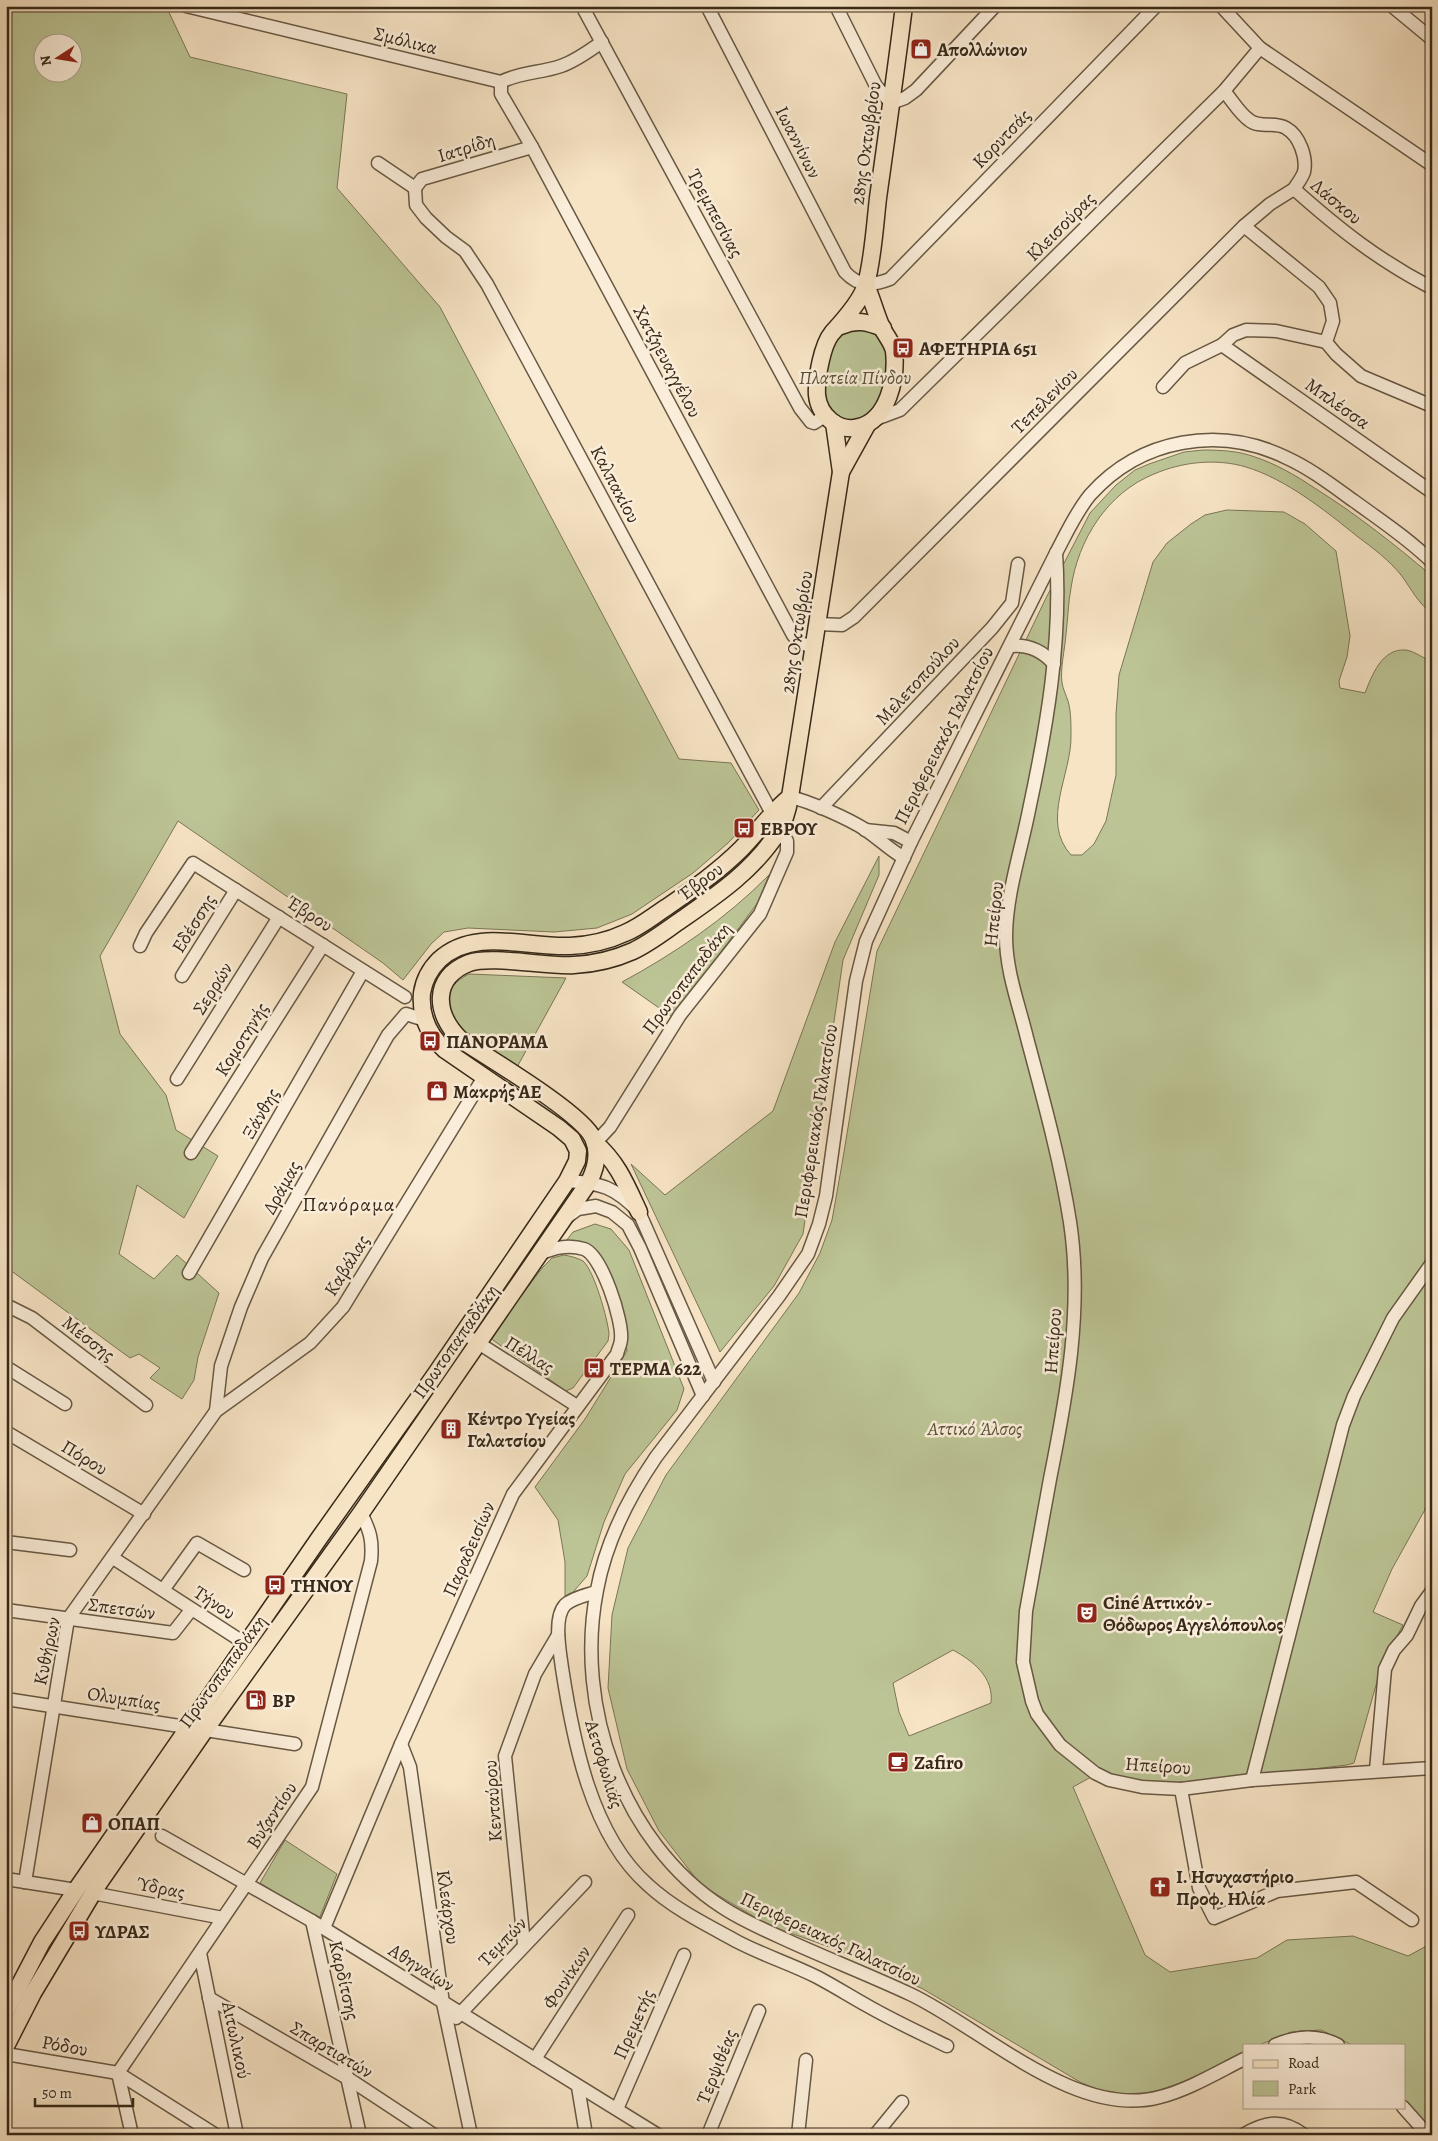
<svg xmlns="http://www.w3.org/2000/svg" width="1438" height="2141" font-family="Alegreya,serif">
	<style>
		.green { fill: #bcc495; stroke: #7a7656; fill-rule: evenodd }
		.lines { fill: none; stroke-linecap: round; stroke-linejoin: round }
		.minor-casing { stroke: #675843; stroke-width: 15 }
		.major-casing { stroke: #372918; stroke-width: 19 }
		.minor { stroke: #faedd9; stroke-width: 12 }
		.major { stroke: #f7e4c5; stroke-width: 16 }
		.labels { text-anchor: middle; stroke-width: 5; stroke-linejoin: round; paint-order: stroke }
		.street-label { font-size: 19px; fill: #372918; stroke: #faedd9 }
		.poi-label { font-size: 19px; font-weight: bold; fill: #372918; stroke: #faedd9; text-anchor: start }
		.park-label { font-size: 19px; font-style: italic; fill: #585037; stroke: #faedd9 }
		.neighbourhood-label { font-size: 20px; letter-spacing: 1px; fill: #372918; stroke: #faedd9 }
	</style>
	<rect width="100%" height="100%" fill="#f7e4c5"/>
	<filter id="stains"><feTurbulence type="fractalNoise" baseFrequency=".004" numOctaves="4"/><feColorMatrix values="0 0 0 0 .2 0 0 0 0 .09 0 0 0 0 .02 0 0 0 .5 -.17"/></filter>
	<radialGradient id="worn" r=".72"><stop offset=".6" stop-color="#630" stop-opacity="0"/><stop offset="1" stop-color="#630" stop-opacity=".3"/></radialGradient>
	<g class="green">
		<path d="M6,6H166L190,57L347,94L337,188L440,307L679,759L731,763L759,810L728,843L693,873L632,914L597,928L554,932L468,928L444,932L431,944L403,980L383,963L178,821L100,956L120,1034L166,1095L176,1130L218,1156L184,1218L137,1185L119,1254L154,1279L177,1255L219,1293L198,1357L194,1380L182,1399L150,1378L160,1368L139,1354L130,1358L6,1267ZM42,42H72V72H42Z"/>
		<path d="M862,327L879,336L887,352V382L877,408L854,423L835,419L822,393L830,346L843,331Z"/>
		<path d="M1203,450C1221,450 1239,451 1255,457C1276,464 1295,475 1313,487C1355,513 1394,544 1432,576V613C1418,604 1411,588 1401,575C1389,560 1373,548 1358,537C1326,511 1286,479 1246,467C1216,458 1182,462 1154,474C1107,493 1078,540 1071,588C1068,603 1068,619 1066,634C1065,649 1060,668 1062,683C1063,689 1066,695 1068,701C1071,711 1071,724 1071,735C1072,774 1040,821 1071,855H1082L1094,844L1106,821L1116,775V714L1119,675L1153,562L1167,543L1191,524L1205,515L1227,510L1284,512L1305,524L1336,551L1350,636L1347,657L1339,681L1340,688L1365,693C1372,675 1382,648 1406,650C1414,651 1425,659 1432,662V1497L1392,1569L1373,1612L1403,1625L1382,1664L1354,1763L1347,1765L1181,1785L1140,1783L1102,1771L1073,1787L1145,1955L1170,1972L1257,1958L1287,1940L1353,1936L1408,1956L1432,1943V2129L1404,2099V2045H1352L1321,2030L1291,2032L1259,2045H1244V2052C1202,2072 1154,2104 1105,2092C1097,2090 1088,2085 1080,2082L923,1989L849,1954L768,1925L701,1885L659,1831L627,1769L608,1688L612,1615L628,1548L666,1475L799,1293L820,1253L832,1220L842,1164L877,951L1046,598L1090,513L1116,485L1135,470L1149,464L1184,452ZM953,1650C973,1661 994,1677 991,1703L909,1736L899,1712L893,1683Z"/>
		<path d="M879,856V875L843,960L803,1234L774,1286L720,1352L631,1164L665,1195L773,1111L835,942Z"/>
		<path d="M769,875L759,901L672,1017L622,982C674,954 727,918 769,875Z"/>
		<path d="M469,974L566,978L516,1069C503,1061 473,1044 464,1034C444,1012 440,988 469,974Z"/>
		<path d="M595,1224L611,1229L629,1250L684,1389L677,1410L625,1474L604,1522L587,1576L574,1591L565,1607V1562L558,1520L535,1487L585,1419L627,1351C622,1322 616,1264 589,1248C583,1244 573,1243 566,1241L573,1232Z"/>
		<path d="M564,1255C570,1256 578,1258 583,1261C594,1270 608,1320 609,1334L608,1341L573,1388L566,1391L487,1336L512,1300L521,1296L543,1267L552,1258Z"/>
		<path d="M285,1840L337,1874L319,1919L260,1883Z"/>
	</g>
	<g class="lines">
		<g class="minor-casing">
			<g id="minor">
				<path d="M186,6L501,82"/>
				<path d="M582,6L800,408L811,422L814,423L825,416"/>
				<path d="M707,6L845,272C859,287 872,286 890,279L1156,6"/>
				<path d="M836,6L876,86L891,103L905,98L916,90L995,6"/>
				<path d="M1221,6L1260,48L1432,165"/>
				<path d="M1392,6L1432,39"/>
				<path d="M501,82V94L532,147L793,635L800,643L814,647"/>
				<path d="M501,82C520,72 541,73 561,66C576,61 589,51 602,42"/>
				<path d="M1224,91C1232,100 1239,113 1249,120C1260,129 1275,121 1286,128C1300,136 1307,158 1304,172C1302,178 1297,184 1294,189C1339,229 1378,260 1432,288"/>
				<path d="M378,163L415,188"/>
				<path d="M415,188L416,205L426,218L446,237L465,251L487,284L769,808L773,810"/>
				<path d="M415,188L422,179L532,147"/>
				<path d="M1244,226L1319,287L1330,303L1333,321L1326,342L1336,354L1361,376L1432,406"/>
				<path d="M1222,345L1432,492"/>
				<path d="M1163,387L1185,363L1222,345L1233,335L1246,330L1276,331L1326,342"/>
				<path d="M876,419L900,410L1224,91L1260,48"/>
				<path d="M1056,553C1062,640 1047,726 1029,810C1021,851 1006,895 1006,937C1006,971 1019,1005 1027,1038C1043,1098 1060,1159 1070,1222C1083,1308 1067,1394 1050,1479C1042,1523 1034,1567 1026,1611L1023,1662L1032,1701L1037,1714L1060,1745L1095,1773L1109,1780L1142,1787L1181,1789L1252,1780L1432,1768"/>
				<path d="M818,624L842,625L854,617L1244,226L1270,204L1294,189"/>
				<path d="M1010,646C1028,644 1042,650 1054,664"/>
				<path d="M790,797C809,801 849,819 866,830C879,839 890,850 904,858"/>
				<path d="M821,808L992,628L1012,603L1018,564"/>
				<path d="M865,830L894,833L911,842"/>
				<path d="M140,946L146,933L193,863L405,997"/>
				<path d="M182,976L236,890"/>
				<path d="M177,1079L279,917"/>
				<path d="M595,1143L610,1127L680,1015L760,914L787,852V841L779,832"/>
				<path d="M191,1153L323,945"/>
				<path d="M567,1181C601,1183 615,1187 639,1212L714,1382"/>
				<path d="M567,1217L578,1209L596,1206L612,1212L628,1225L640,1248L703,1396"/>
				<path d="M189,1273L363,971"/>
				<path d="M6,1305L32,1318L146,1405"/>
				<path d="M472,1339L577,1406"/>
				<path d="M6,1367L65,1404"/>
				<path d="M216,1411L221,1366L241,1307L262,1258L388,1035L406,1014L425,1020"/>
				<path d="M6,1432L144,1514"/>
				<path d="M6,1542L70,1550"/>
				<path d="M113,1558L246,1644"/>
				<path d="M163,1590L197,1543L244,1570"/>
				<path d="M596,1592C587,1595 572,1598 565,1605C553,1618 560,1652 562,1668C573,1740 591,1835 648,1885C674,1909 707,1925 738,1942C763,1955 791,1964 817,1977C834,1986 850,1996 866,2005C892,2020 920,2033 947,2046"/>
				<path d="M6,1610L173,1633L191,1610"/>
				<path d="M6,1699L295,1744"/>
				<path d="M401,1744L410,1767L443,2003L471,2135"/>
				<path d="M1376,1770L1385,1669L1394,1650L1407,1635L1421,1606L1432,1591"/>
				<path d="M1252,1780L1343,1425L1354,1396L1393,1318L1432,1263"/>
				<path d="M1181,1789L1199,1888L1214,1918L1277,1891L1356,1882L1412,1920"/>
				<path d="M162,1836L312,1921L658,2135"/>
				<path d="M6,1879L76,1890"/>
				<path d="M25,1882L68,1619L216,1411L310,1343L343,1307L484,1077"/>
				<path d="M92,1893L223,1918"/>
				<path d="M312,1921L360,2135"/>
				<path d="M324,1928L401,1744L513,1494L617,1354C618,1349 621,1344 621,1339C623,1321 602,1255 584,1249C568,1244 554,1248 539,1254"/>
				<path d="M524,1944L505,1756L535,1674L558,1635"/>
				<path d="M200,1953L237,2135"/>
				<path d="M209,1998L349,2079L434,2135"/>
				<path d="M456,2018L585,1882"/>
				<path d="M1275,2045C1297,2036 1317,2034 1338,2045"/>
				<path d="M6,2054L118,2073L216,2135"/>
				<path d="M535,2059L628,1915"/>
				<path d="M1244,2059C1218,2072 1188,2090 1160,2097C1076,2120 982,2028 910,1994C867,1974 823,1957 780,1937C760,1928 740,1919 722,1907C622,1842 574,1706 597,1590C606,1541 628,1498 656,1457L779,1296L808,1254L819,1224L826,1196L856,981L866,941L911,842L1056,553C1066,534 1076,512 1090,495C1141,438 1220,425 1287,458C1311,469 1333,486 1354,501C1380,520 1409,539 1432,562"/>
				<path d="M118,2073L312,1787L371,1561C373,1540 370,1531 361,1513"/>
				<path d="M118,2073L132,2135"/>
				<path d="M578,2087L586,2135"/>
				<path d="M1403,2107L1428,2135"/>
				<path d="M617,2109L684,1955"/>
				<path d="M708,2135L759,2011"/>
				<path d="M798,2135L806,2060"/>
				<path d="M875,2135L902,2102"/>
				<path d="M1243,2135C1265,2122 1282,2118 1304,2135"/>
			</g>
		</g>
		<g class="major-casing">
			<g id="major">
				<path d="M866,285C872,299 876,314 882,328C886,336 892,342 894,351C897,378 888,420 859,427C838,433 819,415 817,395C816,379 822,345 832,333C843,321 862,300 866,284C873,259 875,224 878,198C887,134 896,70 904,6"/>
				<path d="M841,326C857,319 867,322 883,328"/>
				<path d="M841,472L867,425"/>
				<path d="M595,1143C617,1161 627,1186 639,1212"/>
				<path d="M6,2011L42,1942L76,1890L320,1537L435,1375L567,1181L577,1161L578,1151L572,1139L559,1128L445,1050C429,1035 420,1016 422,993C424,980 429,970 439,960C474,927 527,948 570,946C589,945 608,941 625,933C640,927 653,916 667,907C693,889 719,871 741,849C759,831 770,813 790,797"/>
				<path d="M6,2046L33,1993L97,1886L205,1730L361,1513L589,1182C596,1168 600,1153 593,1138C582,1113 487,1057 460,1039C435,1014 431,978 469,963C491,955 548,967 574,965C594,964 615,959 633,951C650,943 665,931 681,920C717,895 754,870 778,832C785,821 788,809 790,797L841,472L834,423"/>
			</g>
		</g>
		<use href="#minor" class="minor"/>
		<use href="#major" class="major"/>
	</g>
	<defs>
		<g id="shop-square" transform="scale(1.125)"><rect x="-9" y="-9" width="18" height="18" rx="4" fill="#8f2418" stroke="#faedd9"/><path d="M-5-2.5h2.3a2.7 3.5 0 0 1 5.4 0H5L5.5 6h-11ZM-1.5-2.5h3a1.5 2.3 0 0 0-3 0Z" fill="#fff"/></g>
		<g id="bus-square" transform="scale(1.125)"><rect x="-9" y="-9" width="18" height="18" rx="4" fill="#8f2418" stroke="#faedd9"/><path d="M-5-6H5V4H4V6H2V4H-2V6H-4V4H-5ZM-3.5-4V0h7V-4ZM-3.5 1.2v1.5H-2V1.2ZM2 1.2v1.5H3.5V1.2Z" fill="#fff"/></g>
		<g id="building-square" transform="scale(1.125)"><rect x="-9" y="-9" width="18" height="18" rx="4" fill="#8f2418" stroke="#faedd9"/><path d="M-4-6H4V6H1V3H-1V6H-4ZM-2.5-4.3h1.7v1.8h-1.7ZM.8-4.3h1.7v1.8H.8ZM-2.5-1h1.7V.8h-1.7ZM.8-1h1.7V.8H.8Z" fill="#fff"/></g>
		<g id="theatre-square" transform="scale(1.125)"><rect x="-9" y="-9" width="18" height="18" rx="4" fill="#8f2418" stroke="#faedd9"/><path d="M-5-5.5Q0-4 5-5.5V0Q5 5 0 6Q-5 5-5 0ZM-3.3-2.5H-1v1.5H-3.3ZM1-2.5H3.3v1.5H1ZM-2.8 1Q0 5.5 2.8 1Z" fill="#fff"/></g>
		<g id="fuel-square" transform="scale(1.125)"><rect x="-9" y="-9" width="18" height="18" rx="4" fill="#8f2418" stroke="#faedd9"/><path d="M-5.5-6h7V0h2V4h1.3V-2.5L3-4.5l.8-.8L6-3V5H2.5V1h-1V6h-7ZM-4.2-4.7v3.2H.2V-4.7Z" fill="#fff"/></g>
		<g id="cafe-square" transform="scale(1.125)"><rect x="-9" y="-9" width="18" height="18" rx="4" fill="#8f2418" stroke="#faedd9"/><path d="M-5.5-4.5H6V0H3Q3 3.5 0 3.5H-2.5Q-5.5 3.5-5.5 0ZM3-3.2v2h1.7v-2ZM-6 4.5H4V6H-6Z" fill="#fff"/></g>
		<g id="church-square" transform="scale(1.125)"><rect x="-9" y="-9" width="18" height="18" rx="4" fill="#8f2418" stroke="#faedd9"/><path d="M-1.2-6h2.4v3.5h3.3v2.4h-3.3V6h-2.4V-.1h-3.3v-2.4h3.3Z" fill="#fff"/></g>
	</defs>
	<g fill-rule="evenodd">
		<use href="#shop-square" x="921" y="49"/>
		<use href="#bus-square" x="903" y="348"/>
		<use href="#bus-square" x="744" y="828"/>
		<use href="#bus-square" x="430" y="1041"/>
		<use href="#shop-square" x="437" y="1091"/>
		<use href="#bus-square" x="594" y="1368"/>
		<use href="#building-square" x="451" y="1429"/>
		<use href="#bus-square" x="275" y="1585"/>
		<use href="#theatre-square" x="1087" y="1613"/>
		<use href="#fuel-square" x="256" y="1700"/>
		<use href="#cafe-square" x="898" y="1762"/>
		<use href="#shop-square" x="92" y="1823"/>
		<use href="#church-square" x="1160" y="1887"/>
		<use href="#bus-square" x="79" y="1931"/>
	</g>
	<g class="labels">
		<g class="street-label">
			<text transform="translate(406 40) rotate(14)" y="7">Σμόλικα</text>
			<text transform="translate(1001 138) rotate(-46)" y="7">Κορυτσάς</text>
			<text transform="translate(799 142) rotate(63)" y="7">Ιωαννίνων</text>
			<text transform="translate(865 143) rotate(-82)" y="7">28ης Οκτωβρίου</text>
			<text transform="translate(466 147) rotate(-17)" y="7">Ιατρίδη</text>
			<text transform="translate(1337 201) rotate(40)" y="7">Λάσκου</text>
			<text transform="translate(716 213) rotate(62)" y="7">Τρεμπεσίνας</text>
			<text transform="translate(1060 226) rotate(-45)" y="7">Κλεισούρας</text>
			<text transform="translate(668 361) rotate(62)" y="7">Χατζηευαγγέλου</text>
			<text transform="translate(1044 400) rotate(-45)" y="7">Τεπελενίου</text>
			<text transform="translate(1338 403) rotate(35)" y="7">Μπλέσσα</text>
			<text transform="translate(616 484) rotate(62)" y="7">Καλπακίου</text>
			<text transform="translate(796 632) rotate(-81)" y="7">28ης Οκτωβρίου</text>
			<text transform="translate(917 680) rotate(-47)" y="7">Μελετοπούλου</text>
			<text transform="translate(943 735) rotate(-63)" y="7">Περιφερειακός Γαλατσίου</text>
			<text transform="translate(700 881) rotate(-37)" y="7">Έβρου</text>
			<text transform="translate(310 913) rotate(32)" y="7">Έβρου</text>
			<text transform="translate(993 914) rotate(-84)" y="7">Ηπείρου</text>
			<text transform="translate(193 923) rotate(-58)" y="7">Εδέσσης</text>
			<text transform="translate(686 978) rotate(-53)" y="7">Πρωτοπαπαδάκη</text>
			<text transform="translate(212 988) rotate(-58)" y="7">Σερρών</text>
			<text transform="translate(241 1039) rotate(-58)" y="7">Κομοτηνής</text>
			<text transform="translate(260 1113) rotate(-60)" y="7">Ξάνθης</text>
			<text transform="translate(815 1121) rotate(-81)" y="7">Περιφερειακός Γαλατσίου</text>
			<text transform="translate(281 1187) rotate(-61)" y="7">Δράμας</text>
			<text transform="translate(346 1265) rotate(-58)" y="7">Καβάλας</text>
			<text transform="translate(89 1338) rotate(38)" y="7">Μέσσης</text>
			<text transform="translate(455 1341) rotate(-55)" y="7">Πρωτοπαπαδάκη</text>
			<text transform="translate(1052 1341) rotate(-86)" y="7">Ηπείρου</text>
			<text transform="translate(530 1354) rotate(32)" y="7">Πέλλας</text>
			<text transform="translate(85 1457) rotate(31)" y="7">Πόρου</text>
			<text transform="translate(468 1549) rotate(-66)" y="7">Παραδεισίων</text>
			<text transform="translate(215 1602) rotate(33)" y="7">Τήνου</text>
			<text transform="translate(122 1608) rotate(8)" y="7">Σπετσών</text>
			<text transform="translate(46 1651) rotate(-78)" y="7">Κυθήρων</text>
			<text transform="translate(222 1671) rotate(-54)" y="7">Πρωτοπαπαδάκη</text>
			<text transform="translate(124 1698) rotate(9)" y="7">Ολυμπίας</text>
			<text transform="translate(605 1764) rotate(73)" y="7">Αετοφωλιάς</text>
			<text transform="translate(1158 1765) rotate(4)" y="7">Ηπείρου</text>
			<text transform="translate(492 1801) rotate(-94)" y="7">Κενταύρου</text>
			<text transform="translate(271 1815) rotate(-57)" y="7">Βυζαντίου</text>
			<text transform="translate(161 1887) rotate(11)" y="7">Ύδρας</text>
			<text transform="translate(449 1907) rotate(82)" y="7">Κλεάρχου</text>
			<text transform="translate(831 1938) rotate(25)" y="7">Περιφερειακός Γαλατσίου</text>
			<text transform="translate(502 1941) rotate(-46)" y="7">Τεμπών</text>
			<text transform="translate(422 1967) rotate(32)" y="7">Αθηναίων</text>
			<text transform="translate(566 1977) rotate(-57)" y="7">Φοινίκων</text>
			<text transform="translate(345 1980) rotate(77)" y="7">Καρδίτσης</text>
			<text transform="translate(633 2024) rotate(-66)" y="7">Πρεμετής</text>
			<text transform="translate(237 2040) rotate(78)" y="7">Αιτωλικού</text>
			<text transform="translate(65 2045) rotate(10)" y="7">Ρόδου</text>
			<text transform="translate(332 2049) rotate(31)" y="7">Σπαρτιατών</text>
			<text transform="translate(716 2066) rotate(-68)" y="7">Τερψιθέας</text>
		</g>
		<g class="poi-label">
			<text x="937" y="56">Απολλώνιον</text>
			<text x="919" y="355">ΑΦΕΤΗΡΙΑ 651</text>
			<text x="760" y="835">ΕΒΡΟΥ</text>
			<text x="446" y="1048">ΠΑΝΟΡΑΜΑ</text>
			<text x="453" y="1098">Μακρής ΑΕ</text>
			<text x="610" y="1375">ΤΕΡΜΑ 622</text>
			<text x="467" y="1425">Κέντρο Υγείας<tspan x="467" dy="22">Γαλατσίου</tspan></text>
			<text x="291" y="1592">ΤΗΝΟΥ</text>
			<text x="1103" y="1609">Ciné Αττικόν -<tspan x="1103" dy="22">Θόδωρος Αγγελόπουλος</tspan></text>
			<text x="272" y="1707">BP</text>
			<text x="914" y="1769">Zafiro</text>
			<text x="108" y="1830">ΟΠΑΠ</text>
			<text x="1176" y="1883">Ι. Ησυχαστήριο<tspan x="1176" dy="22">Προφ. Ηλία</tspan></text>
			<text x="95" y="1938">ΥΔΡΑΣ</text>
		</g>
		<g class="park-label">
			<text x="855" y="384">Πλατεία Πίνδου</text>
			<text x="975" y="1435">Αττικό Άλσος</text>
		</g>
		<g class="neighbourhood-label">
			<text x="349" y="1211">Πανόραμα</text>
		</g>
	</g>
	<rect width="1438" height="2141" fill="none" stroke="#f7e4c5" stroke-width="25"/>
	<rect x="8" y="8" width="1423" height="2126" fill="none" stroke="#372918" stroke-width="2.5"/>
	<rect x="12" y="12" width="1413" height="2116" fill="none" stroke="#372918"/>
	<rect x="1243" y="2044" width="162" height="65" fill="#faedd9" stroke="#ac9f8c"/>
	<rect x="1253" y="2060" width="25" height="8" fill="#f7e4c5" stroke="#ac9f8c"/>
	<text x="1288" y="2068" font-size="15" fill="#372918">Road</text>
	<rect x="1253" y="2081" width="25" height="15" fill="#bcc495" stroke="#ac9f8c"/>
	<text x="1288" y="2094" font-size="15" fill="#372918">Park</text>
	<g transform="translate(58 58) rotate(258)"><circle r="24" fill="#faedd9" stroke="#ac9f8c"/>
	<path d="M0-4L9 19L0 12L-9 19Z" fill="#8f2418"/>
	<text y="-8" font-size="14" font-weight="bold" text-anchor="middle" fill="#372918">N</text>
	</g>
	<path d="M35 2098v8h98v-8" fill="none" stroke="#372918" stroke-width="2.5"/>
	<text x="42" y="2098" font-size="15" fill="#372918" stroke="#faedd9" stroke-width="4" paint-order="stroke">50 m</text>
	<rect width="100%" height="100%" filter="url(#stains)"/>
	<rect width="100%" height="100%" fill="url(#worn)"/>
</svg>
